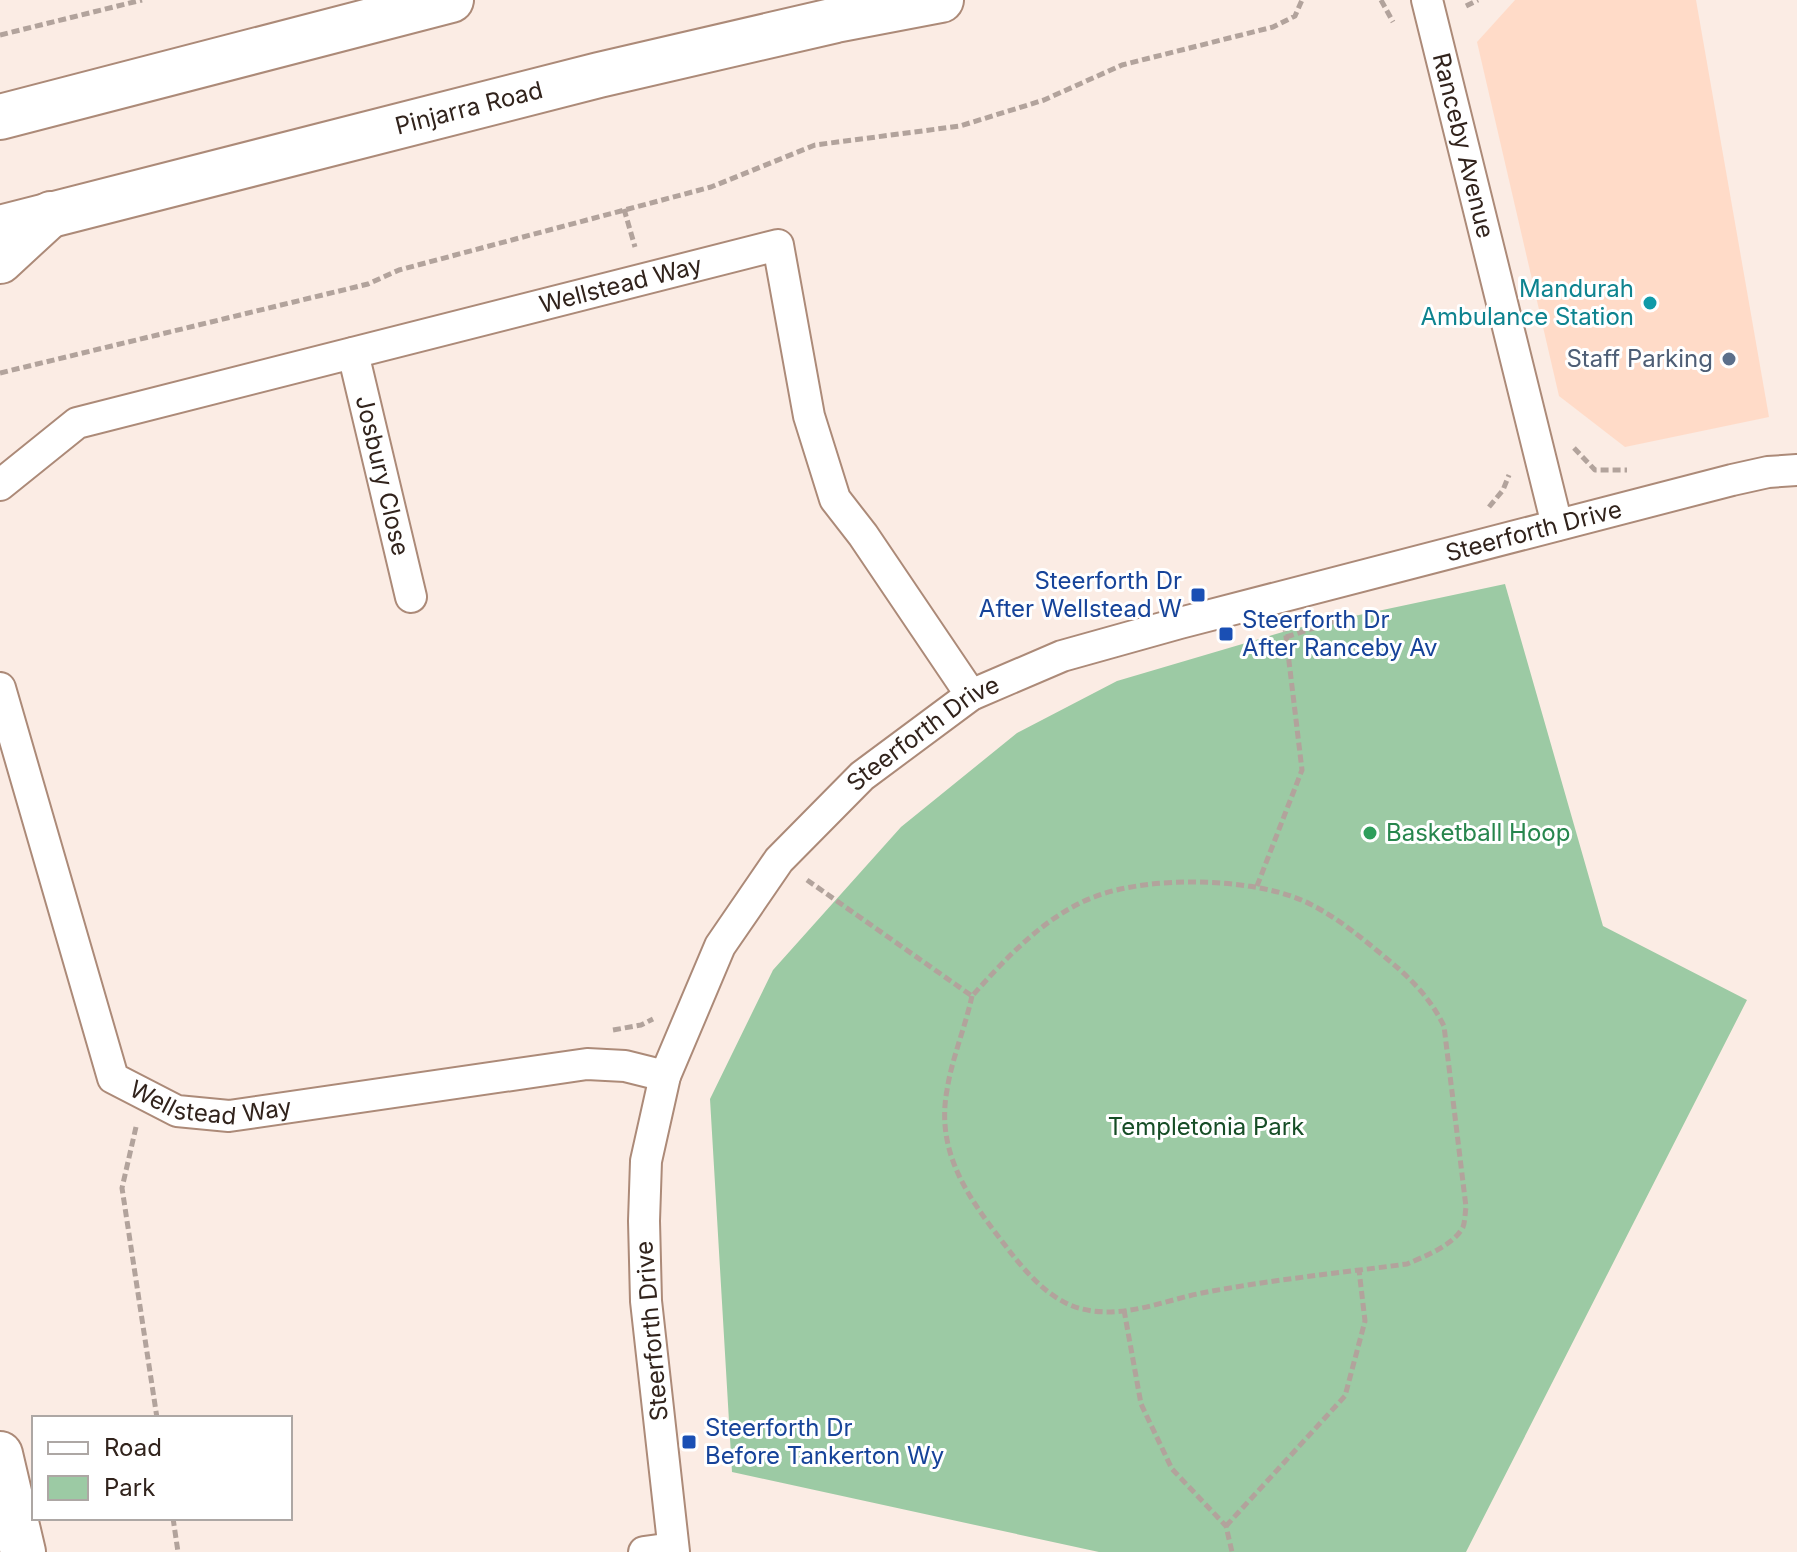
<svg xmlns="http://www.w3.org/2000/svg" width="1797" height="1552" font-family="Inter,sans-serif">
	<style>
		.built { fill: #ffdbc8 }
		.green { fill: #9ccaa4 }
		.lines { fill: none; stroke-linecap: round; stroke-linejoin: round }
		.street-casing { stroke: #ac8a78; stroke-width: 34 }
		.primary-casing { stroke: #ac8a78; stroke-width: 48 }
		.highway-casing { stroke: #ac8a78; stroke-width: 48 }
		.path { stroke: #b2a39c; stroke-width: 5; stroke-dasharray: 8 4; stroke-linecap: butt }
		.street { stroke: #fff; stroke-width: 30 }
		.primary { stroke: #fff; stroke-width: 44 }
		.highway { stroke: #fff; stroke-width: 44 }
		.culture-dot { fill: #0f9aa8; stroke: #fff; stroke-width: 3 }
		.service-dot { fill: #5c6f8a; stroke: #fff; stroke-width: 3 }
		.transit-dot { fill: #1a4fb4; stroke: #fff; stroke-width: 3 }
		.leisure-dot { fill: #2e9e5b; stroke: #fff; stroke-width: 3 }
		.labels { text-anchor: middle; stroke-width: 6; stroke-linejoin: round; paint-order: stroke }
		.street-label { font-size: 24px; fill: #31231c; stroke: #fff }
		.culture-label { font-size: 24px; fill: #0d838f; stroke: #fff; text-anchor: end }
		.service-label { font-size: 24px; fill: #4e5e75; stroke: #fff; text-anchor: end }
		.transit-label { font-size: 24px; fill: #164399; stroke: #fff; text-anchor: start }
		.leisure-label { font-size: 24px; fill: #27864d; stroke: #fff; text-anchor: start }
		.park-label { font-size: 24px; fill: #164d26; stroke: #fff }
	</style>
	<rect width="100%" height="100%" fill="#fbece4"/>
	<path class="built" d="M1515,0H1696L1769,417L1625,447L1559,396L1477,42Z"/>
	<path class="green" d="M1505,584L1603,926L1747,1000L1466,1552H1099L732,1472L710,1099L773,970L901,827L1017,733L1117,681L1293,629Z"/>
	<g class="lines">
		<g class="street-casing">
			<g id="street">
				<path id="s1" d="M1427,0L1557,525"/>
				<path id="s2" d="M353,353L411,597"/>
				<path id="s3" d="M0,485L77,423L778,245L809,416L835,499L863,535L971,695"/>
				<path id="s4" d="M0,688L113,1078L177,1111L229,1116L587,1064L625,1066L665,1076"/>
				<path d="M644,1552L673,1548"/>
				<path id="s5" d="M674,1552L646,1301L644,1221L646,1161L665,1076L720,946L779,860L862,776L971,695L1062,656L1180,623L1732,480L1768,472L1797,470"/>
			</g>
		</g>
		<g class="primary-casing">
			<g id="primary">
				<path d="M0,117L451,0"/>
				<path id="s6" d="M0,228L599,75L836,20L941,0"/>
			</g>
		</g>
		<g class="highway-casing">
			<g id="highway">
				<path d="M0,261L51,214"/>
				<path d="M0,1454L23,1552"/>
			</g>
		</g>
		<g class="path">
			<path d="M1381,0L1393,22"/>
			<path d="M1466,6L1478,0"/>
			<path d="M0,35L142,0"/>
			<path d="M624,209L635,247"/>
			<path d="M0,373L368,284L399,270L711,187L815,145L960,126L1044,100L1122,65L1273,27L1295,16L1302,0"/>
			<path d="M1574,448L1595,470H1627"/>
			<path d="M1489,507L1503,490L1509,475"/>
			<path d="M1286,637L1342,619"/>
			<path d="M807,880L972,996C1007,957 1045,916 1094,897C1149,875 1258,877 1310,904C1336,917 1358,935 1380,953C1407,975 1428,994 1444,1026L1466,1207C1465,1213 1465,1222 1463,1227C1453,1246 1425,1256 1407,1264C1339,1273 1269,1280 1202,1293C1162,1301 1124,1319 1082,1309C1052,1302 1026,1273 1008,1249C971,1201 935,1155 947,1090C952,1058 965,1028 972,996"/>
			<path d="M1257,886L1302,770L1285,628"/>
			<path d="M613,1030L641,1025L653,1019"/>
			<path d="M136,1127L122,1188L157,1418"/>
			<path d="M1124,1310L1141,1404L1172,1469L1226,1526L1232,1552"/>
			<path d="M173,1518L178,1552"/>
			<path d="M1226,1526L1345,1396L1365,1321L1359,1270"/>
		</g>
		<use href="#street" class="street"/>
		<use href="#primary" class="primary"/>
		<use href="#highway" class="highway"/>
	</g>
	<circle class="culture-dot" cx="1650" cy="303" r="8"/>
	<circle class="service-dot" cx="1729" cy="359" r="8"/>
	<g class="transit-dot">
		<rect x="1190" y="587" width="16" height="16" rx="4"/>
		<rect x="1218" y="626" width="16" height="16" rx="4"/>
		<rect x="681" y="1434" width="16" height="16" rx="4"/>
	</g>
	<circle class="leisure-dot" cx="1370" cy="833" r="8"/>
	<g class="labels">
		<g class="street-label">
			<text dy="8" stroke="none"><textPath href="#s6" startOffset="484">Pinjarra Road</textPath></text>
			<text dy="8" stroke="none"><textPath href="#s1" startOffset="150">Ranceby Avenue</textPath></text>
			<text dy="8" stroke="none"><textPath href="#s3" startOffset="660">Wellstead Way</textPath></text>
			<text dy="8" stroke="none"><textPath href="#s2" startOffset="126">Josbury Close</textPath></text>
			<text dy="8" stroke="none"><textPath href="#s5" startOffset="1566">Steerforth Drive</textPath></text>
			<text dy="8" stroke="none"><textPath href="#s5" startOffset="918">Steerforth Drive</textPath></text>
			<text dy="8" stroke="none"><textPath href="#s4" startOffset="510">Wellstead Way</textPath></text>
			<text transform="translate(652 1331) rotate(-95)" y="8">Steerforth Drive</text>
		</g>
		<g class="culture-label">
			<text x="1634" y="297">Mandurah<tspan x="1634" dy="28">Ambulance Station</tspan></text>
		</g>
		<g class="service-label">
			<text x="1713" y="367">Staff Parking</text>
		</g>
		<g class="transit-label">
			<text x="1182" y="589" text-anchor="end">Steerforth Dr<tspan x="1182" dy="28">After Wellstead W</tspan></text>
			<text x="1242" y="628">Steerforth Dr<tspan x="1242" dy="28">After Ranceby Av</tspan></text>
			<text x="705" y="1436">Steerforth Dr<tspan x="705" dy="28">Before Tankerton Wy</tspan></text>
		</g>
		<g class="leisure-label">
			<text x="1386" y="841">Basketball Hoop</text>
		</g>
		<g class="park-label">
			<text x="1206" y="1135">Templetonia Park</text>
		</g>
	</g>
	<rect x="32" y="1416" width="260" height="104" fill="#ffffff" stroke="#ada7a4" stroke-width="2"/>
	<rect x="48" y="1442" width="40" height="12" fill="#ffffff" stroke="#ada7a4" stroke-width="2"/>
	<text x="104" y="1456" font-size="24" fill="#31231c">Road</text>
	<rect x="48" y="1476" width="40" height="24" fill="#9ccaa4" stroke="#ada7a4" stroke-width="2"/>
	<text x="104" y="1496" font-size="24" fill="#31231c">Park</text>
</svg>
